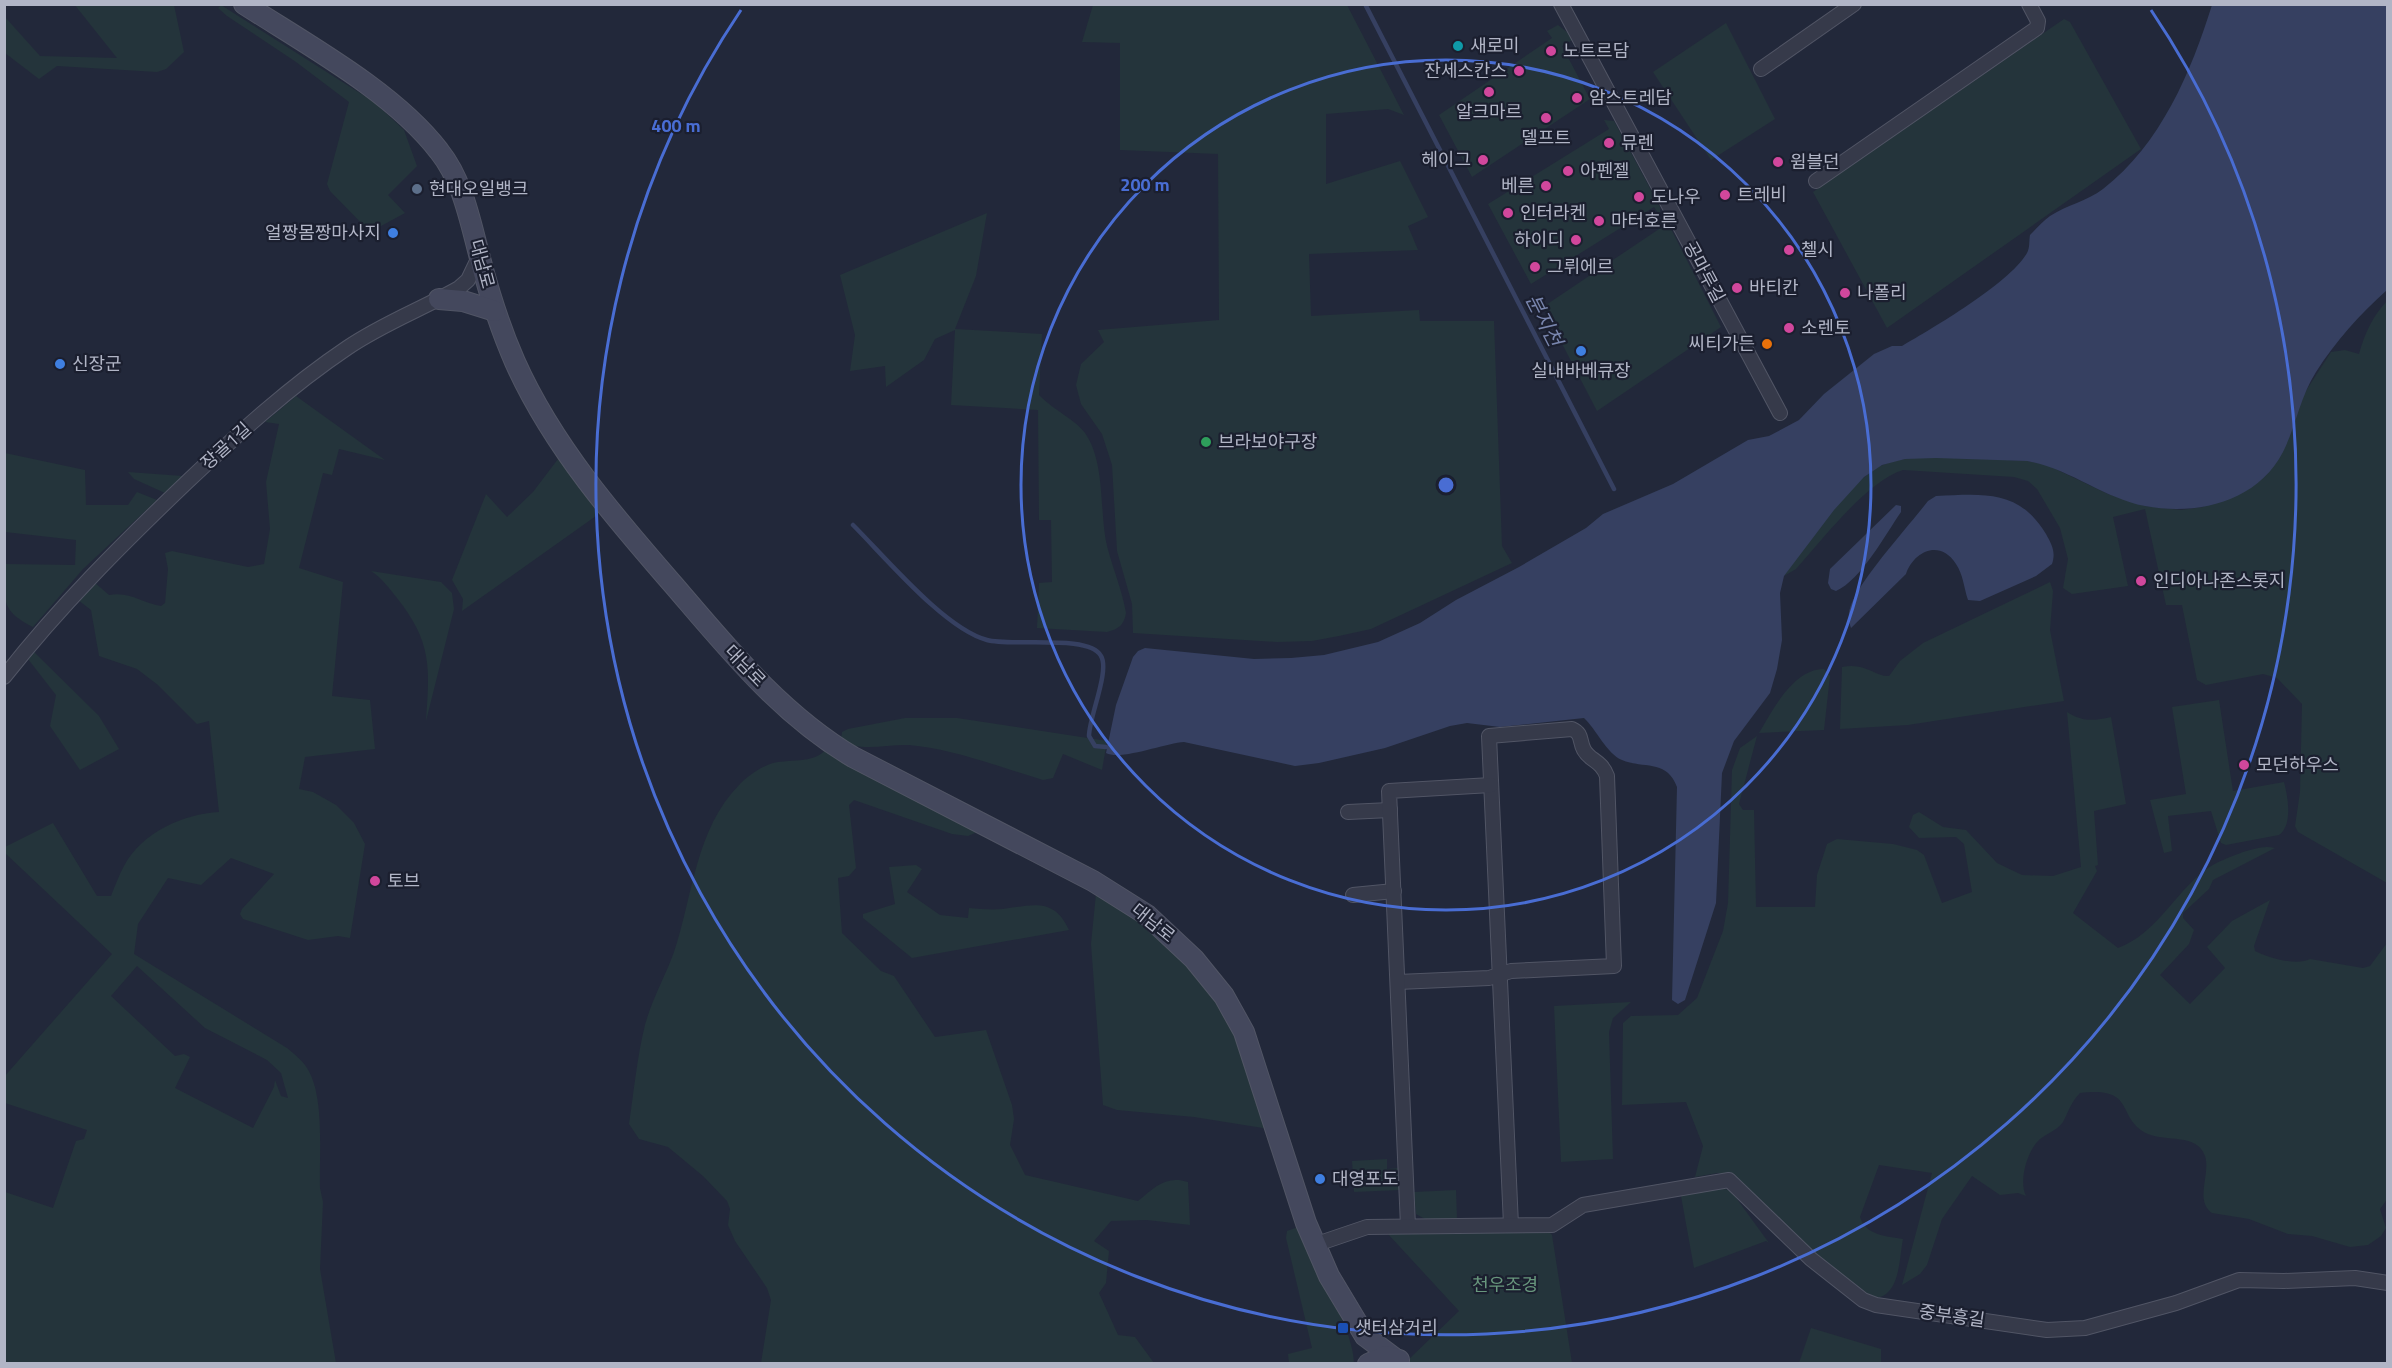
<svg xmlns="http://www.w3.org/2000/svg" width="2392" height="1368" font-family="'Titillium Web','Noto Sans KR',sans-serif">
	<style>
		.green { fill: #24343b; fill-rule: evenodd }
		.water { fill: #364061 }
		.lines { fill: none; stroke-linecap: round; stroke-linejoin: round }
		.stream { stroke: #364061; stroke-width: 4.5 }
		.street-casing { stroke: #515565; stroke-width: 16 }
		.secondary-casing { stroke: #515565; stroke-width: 22 }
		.street { stroke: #363a4a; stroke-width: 14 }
		.secondary { stroke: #44485d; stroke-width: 20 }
		.ring { fill: none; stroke: #496dd3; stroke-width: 3 }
		.culture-dot { fill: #0f9aa8; stroke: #1b1f2f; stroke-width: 2 }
		.hotel-dot { fill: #d1479c; stroke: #1b1f2f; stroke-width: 2 }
		.service-dot { fill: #5c6f8a; stroke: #1b1f2f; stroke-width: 2 }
		.shop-dot { fill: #3f7fe0; stroke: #1b1f2f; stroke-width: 2 }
		.food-dot { fill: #e8710a; stroke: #1b1f2f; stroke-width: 2 }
		.leisure-dot { fill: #2e9e5b; stroke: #1b1f2f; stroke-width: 2 }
		.transit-dot { fill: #1a4fb4; stroke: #1b1f2f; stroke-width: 2 }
		.labels { text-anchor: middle; stroke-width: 4.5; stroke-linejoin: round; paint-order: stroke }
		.poi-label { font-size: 18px; fill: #b1b5c6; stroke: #1b1f2f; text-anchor: start }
		.street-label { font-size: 18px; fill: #b1b5c6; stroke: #1b1f2f }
		.park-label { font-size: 18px; fill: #68977d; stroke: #1b1f2f }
		.water-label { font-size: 20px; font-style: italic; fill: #7986ae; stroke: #1b1f2f }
		.centre { fill: #496dd3; stroke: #1b1f2f; stroke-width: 3 }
		.ring-label { font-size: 18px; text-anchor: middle; font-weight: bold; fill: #496dd3; stroke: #1b1f2f; stroke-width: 4.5; stroke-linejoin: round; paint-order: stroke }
	</style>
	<rect width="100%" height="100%" fill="#22283a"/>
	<g class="green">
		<path d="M74,4L174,5L184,52L166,69L157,72L57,66L39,79L5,53V17L40,56L117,58Z"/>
		<path d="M221,5L374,102L404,130L417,166L388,195L405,213L370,232L330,191L327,184L349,102L296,62L227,16L218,8Z"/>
		<path d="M1093,5H1347L1404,115L1388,109L1326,114V184L1400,161L1428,217L1408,226L1418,250L1309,254L1311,316L1419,310L1420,321H1494L1502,546L1512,563L1371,629L1339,636L1312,641L1277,642L1133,633L1132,604L1117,551L1112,465L1102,434L1081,404L1076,385L1081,364L1104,342L1098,330L1219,320L1218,154L1120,150V43L1082,42Z"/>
		<path d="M2064,19L2070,22L2141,149L1887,328L1813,192Z"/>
		<path d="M1726,23L1775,119L1711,160L1653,72Z"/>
		<path d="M1558,25L1567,32L1572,40L1562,46L1590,99L1472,177L1439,115L1552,38L1547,31Z"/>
		<path d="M1604,120L1614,121L1660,207V216L1654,207L1531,284L1488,204L1609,129Z"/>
		<path d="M987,213L976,276L955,329L1042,334L1039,395C1052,409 1076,420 1085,433C1106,463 1099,512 1107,546C1113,569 1122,590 1126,613C1124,625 1119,629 1107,632L1037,628L1039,583L1052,582L1051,520H1039L1038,410L951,405L955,330L935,339L924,360L886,387L885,366L850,371L855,335L840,275Z"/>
		<path d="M1665,225L1671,229L1721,327L1597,411L1543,307Z"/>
		<path d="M2387,301V883L2298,832L2295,826L2300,792L2302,704L2277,678L2263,674L2206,685L2197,680L2182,605H2166L2145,509L2113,517L2128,586L2072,594L2063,588L2068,559L2060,528L2037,489L2028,481L2014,477L1903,470C1866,482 1823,539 1796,569L1784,576C1804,547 1853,475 1885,464C1926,450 1984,460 2027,461L2045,464L2108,494L2145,506L2181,510L2203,507L2292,427L2302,397L2331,352L2345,350L2359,354C2365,333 2372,317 2387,301Z"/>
		<path d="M296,396L385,460L339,449L332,475L323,473L299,568L343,582L332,696L370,700L375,749L305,757L299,789L313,792L336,805L354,823L365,844L350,938L338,936L308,940L243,919L240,914L242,909L274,874L231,858L201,885L168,878L138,924L134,954L287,1048C294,1054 302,1060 307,1068C325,1096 319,1154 320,1188L323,1202L320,1269L336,1363H5V1192L53,1208L76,1141L84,1139L87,1130L5,1103L4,1077L112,954L5,853V847L53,823L97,896H111C115,886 119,875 124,866C142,832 184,814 219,812L209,721L197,724L158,685L137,669L99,656L91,610L78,600L94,582L109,595C130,591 142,603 161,606L165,603L168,569L165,553L172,551L248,567L264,564L270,529L266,482L279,424L265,422ZM137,966L205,1028L267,1060L281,1073L288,1098L281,1096L275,1080L274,1087L253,1128L175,1088L190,1057L184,1054L175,1056L111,996Z"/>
		<path d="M5,453L85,470L86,505H128L137,492L157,500L83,569L33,627C0,610 4,600 5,564L75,565L76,540L5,532Z"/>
		<path d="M561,455L603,511L462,611L463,599L452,580L486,494L507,517L533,492Z"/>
		<path d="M128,472L183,476L165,493L134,479Z"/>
		<path d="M371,571L441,582L452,593L454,609L426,721C430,668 432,642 397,598C389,588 382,578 371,571Z"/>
		<path d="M2050,582L2053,591L2050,630L2064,701L1908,725L1840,729L1842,667C1865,662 1876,677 1889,676L1900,661L1923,643Z"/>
		<path d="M33,651L99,716L119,749L80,770L50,726L56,695L28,659Z"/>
		<path d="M1824,669L1830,676L1824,730L1759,733C1773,710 1793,669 1824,669Z"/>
		<path d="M2219,700L2233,791L2284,782C2288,797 2293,825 2279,835L2226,845L2221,843L2211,811L2168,816L2172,851L2164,853L2150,800L2186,794L2172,707Z"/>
		<path d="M2067,712C2083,722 2093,721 2111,717L2126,804L2094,811L2098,865L2095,866L2097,871L2073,913L2118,948C2156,934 2174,894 2205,870C2216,862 2230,857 2243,852C2254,849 2264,845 2275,848L2213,880L2209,889L2183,913V918L2194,930L2189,944L2160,975L2190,1004L2225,968L2207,947L2232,921L2270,900L2254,946L2255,951C2268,958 2297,966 2310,959L2363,968L2370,966L2387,943L2388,1198L2380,1209L2386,1228L2381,1236L2368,1245L2350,1247L2312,1236L2288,1234L2249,1219L2212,1213C2194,1200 2211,1174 2205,1156C2197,1133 2166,1142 2148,1134C2115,1119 2138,1086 2080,1093C2071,1102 2069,1111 2063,1122C2056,1132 2044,1134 2037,1142C2026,1155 2019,1182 2026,1196L2018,1193L2000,1195L1972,1176L1942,1219L1927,1265L1920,1274L1902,1285L1932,1173L1879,1165L1860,1217C1866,1236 1887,1236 1903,1239C1899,1260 1900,1297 1874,1298L1816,1257L1734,1176L1717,1173L1695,1177L1703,1146L1686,1102L1622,1105L1623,1023L1631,1016L1678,1015L1697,998L1723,931L1728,903L1732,770L1740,748L1757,736L1739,804L1743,810H1754L1756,907H1815L1817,875L1827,844L1837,839L1893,844L1917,850L1924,855L1942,903L1972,892L1964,844L1956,837L1919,838L1909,827L1913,815L1919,812L1943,827L1966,830L1997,863L2022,875L2053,876L2081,867Z"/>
		<path d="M905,718H957L1107,741L1102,770L1063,754L1053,778L1043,780C999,767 954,749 909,745C887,744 859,753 841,740L842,732L848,729Z"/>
		<path d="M826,749L982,830L968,836L952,834L854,800L849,805L856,868L849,876L838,878L842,933L881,971L894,976L935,1037L986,1030L1012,1105L1014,1119L1010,1145L1025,1175L1138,1201C1155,1187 1166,1175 1188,1182L1190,1225L1147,1220L1111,1221L1094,1241L1109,1251L1106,1283L1099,1293L1118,1335L1135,1337L1154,1363H761L771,1300L767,1288L735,1241L728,1225L730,1209L727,1201L703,1176L668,1147L639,1139L629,1124C634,1091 637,1057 645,1025C652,999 665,977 674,952C693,896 695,829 740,784C748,776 759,768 770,764C787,758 814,765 826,749Z"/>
		<path d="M916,865L922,869L907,892L940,915L968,918L969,908C980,909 992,910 1003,909C1033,905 1054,897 1069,930L912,958L863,918V914L895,904L889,867Z"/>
		<path d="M1096,894L1136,913L1188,960L1238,1031L1269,1129L1194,1117L1117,1110L1103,1105L1091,944Z"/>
		<path d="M1631,1002L1613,1018L1609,1032L1613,1159L1561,1162L1554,1006Z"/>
		<path d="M1387,1159V1169L1399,1168L1400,1190L1354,1192L1352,1161Z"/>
		<path d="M1720,1188L1729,1190L1734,1195L1769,1243L1766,1241L1694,1268L1681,1196Z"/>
		<path d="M1456,1190L1457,1219H1425L1416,1214L1414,1192Z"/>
		<path d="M1298,1227C1312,1266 1353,1325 1354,1363H1289L1288,1354L1312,1348L1286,1238L1287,1231Z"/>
		<path d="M1548,1231L1552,1235L1572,1363H1411L1408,1360L1459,1311L1388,1234Z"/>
		<path d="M1811,1328L1881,1349V1363H1799Z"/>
	</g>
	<g class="water">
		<path d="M2212,5H2387V290C2360,314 2335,342 2316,372C2300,397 2296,426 2283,452C2257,502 2197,516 2145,506C2103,498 2069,468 2027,461L1936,458L1905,459L1882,465L1864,477L1834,510L1784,576L1780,593L1782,640L1777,669L1770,693L1734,741L1722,773L1716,903L1685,1000L1678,1004L1672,1000L1677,787C1667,759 1643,769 1622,760C1607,754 1596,729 1584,718L1500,727L1467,723L1450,726L1385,748L1319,763L1295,766L1184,742C1165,743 1121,761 1106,753L1116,705L1133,657L1138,651L1145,648L1254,659L1291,658L1324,655L1378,642L1420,623L1456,600L1519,567L1586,528L1603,514L1673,484L1748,440L1769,436L1799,420L1824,394L1874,354L1892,346H1902C1933,328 2010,283 2027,253C2030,248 2029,240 2030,235C2036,229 2043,221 2050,216C2067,205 2087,201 2103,189C2161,144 2191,72 2212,5Z"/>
		<path d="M1936,496C1983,494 2019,489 2046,534C2052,545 2056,552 2052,564L2036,576L1980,601L1968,600C1964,588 1963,574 1956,564C1940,539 1914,551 1906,574L1851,628C1848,619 1848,613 1851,605C1862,577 1908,527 1928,501Z"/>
		<path d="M1896,505L1901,506V512C1885,535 1861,580 1836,591L1831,589L1828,583L1830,569Z"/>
	</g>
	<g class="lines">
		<g class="stream">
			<path d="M1365,4L1614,489"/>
			<path d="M853,525C886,558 945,629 987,640C1012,647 1089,634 1101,656C1110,671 1089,717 1089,736L1095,746L1106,747"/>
		</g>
		<g class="street-casing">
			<g id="street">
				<path d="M1561,4L1780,413"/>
				<path d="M1761,69L1854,4"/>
				<path d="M1816,181L2037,28L2038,21L2029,4"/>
				<path d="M4,677C60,606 122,544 187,482C238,434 289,387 347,348C382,324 422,309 459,288L468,280L479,257"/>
				<path d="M1348,812L1390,810"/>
				<path d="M1353,895L1394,891"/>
				<path d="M1398,982L1489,978L1511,971L1614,966L1607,776C1601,760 1590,761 1584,750C1579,741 1583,734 1572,729L1489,736C1496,899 1504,1062 1511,1225"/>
				<path d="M1408,1226L1389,791L1491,785"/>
				<path d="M1314,1245L1367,1227L1552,1225L1583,1205L1729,1180L1811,1259L1863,1300L1876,1305L2047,1330L2085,1328L2176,1303L2239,1280L2284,1281L2355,1278L2388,1283"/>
			</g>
		</g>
		<g class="secondary-casing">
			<g id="secondary">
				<path d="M244,4C306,44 394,92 439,151C463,181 470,221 480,258C489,293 500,328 515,362C553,447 616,519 677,589C730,651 782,715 853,757L1093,881L1147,915L1194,959L1224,996L1244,1032L1306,1223L1329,1276L1365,1336L1393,1357"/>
				<path d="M439,299L463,301L495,311"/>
				<path d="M1368,1364L1386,1356L1399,1360"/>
			</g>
		</g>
		<use href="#street" class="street"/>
		<use href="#secondary" class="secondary"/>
	</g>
	<g class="ring">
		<circle cx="1446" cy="485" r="425"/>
		<path d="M2151 10A850 850 0 1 1 741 10"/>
	</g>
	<circle class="culture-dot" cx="1458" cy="46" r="6"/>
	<g class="hotel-dot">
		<circle cx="1551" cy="51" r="6"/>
		<circle cx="1519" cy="71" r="6"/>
		<circle cx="1489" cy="92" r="6"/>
		<circle cx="1577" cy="98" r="6"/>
		<circle cx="1546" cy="118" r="6"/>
		<circle cx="1609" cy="143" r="6"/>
		<circle cx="1483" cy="160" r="6"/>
		<circle cx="1778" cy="162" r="6"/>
		<circle cx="1568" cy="171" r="6"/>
		<circle cx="1546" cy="186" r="6"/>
		<circle cx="1725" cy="195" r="6"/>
		<circle cx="1639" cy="197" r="6"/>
		<circle cx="1508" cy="213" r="6"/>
		<circle cx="1599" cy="221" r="6"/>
		<circle cx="1576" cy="240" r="6"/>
		<circle cx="1789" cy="250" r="6"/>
		<circle cx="1535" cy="267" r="6"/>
		<circle cx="1737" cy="288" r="6"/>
		<circle cx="1845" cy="293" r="6"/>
		<circle cx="1789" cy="328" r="6"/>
		<circle cx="2141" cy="581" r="6"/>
		<circle cx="2244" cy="765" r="6"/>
		<circle cx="375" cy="881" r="6"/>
	</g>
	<circle class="service-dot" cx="417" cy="189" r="6"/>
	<g class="shop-dot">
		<circle cx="393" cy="233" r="6"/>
		<circle cx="1581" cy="351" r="6"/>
		<circle cx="60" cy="364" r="6"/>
		<circle cx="1320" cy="1179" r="6"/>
	</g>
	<circle class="food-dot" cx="1767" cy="344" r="6"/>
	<circle class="leisure-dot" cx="1206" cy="442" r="6"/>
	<rect class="transit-dot" x="1337" y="1322" width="12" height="12" rx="3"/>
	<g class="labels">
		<g class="poi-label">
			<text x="1470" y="52">새로미</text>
			<text x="1563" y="57">노트르담</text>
			<text x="1507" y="77" text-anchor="end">잔세스칸스</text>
			<text x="1589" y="104">암스트레담</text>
			<text x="1489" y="118" text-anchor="middle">알크마르</text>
			<text x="1546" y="144" text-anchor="middle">델프트</text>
			<text x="1621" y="149">뮤렌</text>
			<text x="1471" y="166" text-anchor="end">헤이그</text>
			<text x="1790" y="168">윔블던</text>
			<text x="1580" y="177">아펜젤</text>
			<text x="1534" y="192" text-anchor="end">베른</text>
			<text x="429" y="195">현대오일뱅크</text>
			<text x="1737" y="201">트레비</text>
			<text x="1651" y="203">도나우</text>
			<text x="1520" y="219">인터라켄</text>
			<text x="1611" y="227">마터호른</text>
			<text x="381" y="239" text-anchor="end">얼짱몸짱마사지</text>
			<text x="1564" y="246" text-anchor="end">하이디</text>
			<text x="1801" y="256">첼시</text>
			<text x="1547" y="273">그뤼에르</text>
			<text x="1749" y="294">바티칸</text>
			<text x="1857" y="299">나폴리</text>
			<text x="1801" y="334">소렌토</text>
			<text x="1755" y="350" text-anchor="end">씨티가든</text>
			<text x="72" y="370">신장군</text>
			<text x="1581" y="377" text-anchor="middle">실내바베큐장</text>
			<text x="1218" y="448">브라보야구장</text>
			<text x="2153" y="587">인디아나존스롯지</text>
			<text x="2256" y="771">모던하우스</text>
			<text x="387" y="887">토브</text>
			<text x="1332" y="1185">대영포도</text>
			<text x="1355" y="1334">샛터삼거리</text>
		</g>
		<g class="street-label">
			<text transform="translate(482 264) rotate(75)" y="6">대남로</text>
			<text transform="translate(1704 272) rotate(62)" y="6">공마루길</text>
			<text transform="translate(226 446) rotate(-42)" y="6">장골1길</text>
			<text transform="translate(745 666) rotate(46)" y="6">대남로</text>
			<text transform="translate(1153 923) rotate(39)" y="6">대남로</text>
			<text transform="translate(1952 1316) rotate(8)" y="6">중부흥길</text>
		</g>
		<g class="park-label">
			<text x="1505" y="1291">천우조경</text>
		</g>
		<g class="water-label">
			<text transform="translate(1544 320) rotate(63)" y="7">분지천</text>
		</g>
	</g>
	<circle cx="1446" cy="485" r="9" class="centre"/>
	<g class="ring-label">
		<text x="676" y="132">400 m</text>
		<text x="1145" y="191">200 m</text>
	</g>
	<rect width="2392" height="1368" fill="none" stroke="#b1b5c6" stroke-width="12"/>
</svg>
